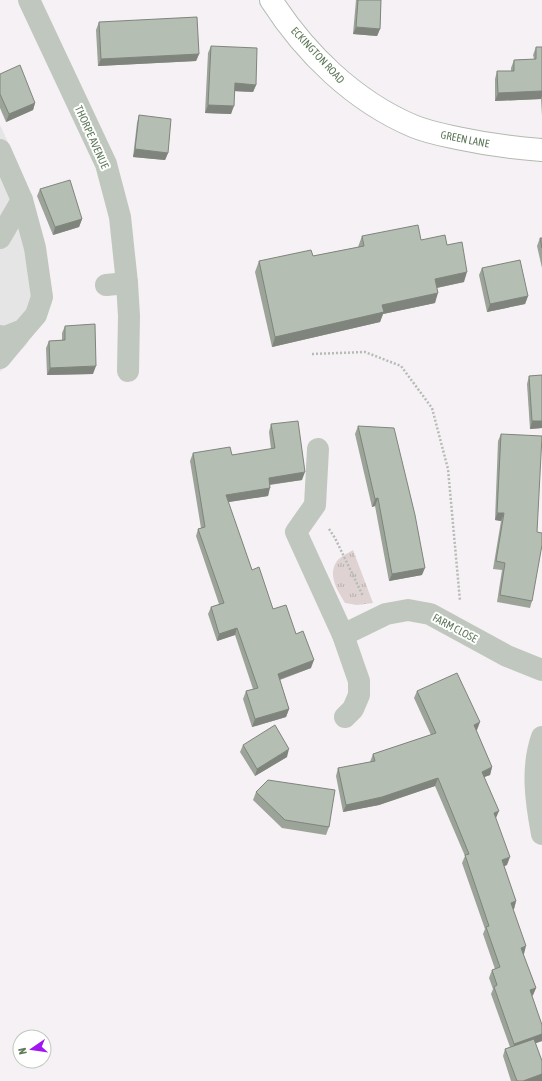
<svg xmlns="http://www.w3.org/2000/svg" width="542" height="1081" font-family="'Asap Condensed',sans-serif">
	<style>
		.built { fill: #e6e5e5 }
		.grass { fill: url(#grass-tufts) }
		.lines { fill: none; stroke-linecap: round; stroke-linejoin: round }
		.major-casing { stroke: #b1baaf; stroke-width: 24 }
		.path { stroke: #b5bcb4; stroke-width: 2.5; stroke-dasharray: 2 2; stroke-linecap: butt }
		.minor { stroke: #bfc7be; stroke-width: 22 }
		.major { stroke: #fff; stroke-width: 22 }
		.wall { fill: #9ca399 }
		.shaded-wall { fill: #7f857d }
		.building { fill: #b5beb2; stroke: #7f857d }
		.labels { text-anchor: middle; stroke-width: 4; stroke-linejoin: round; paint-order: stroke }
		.street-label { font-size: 11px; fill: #5f795a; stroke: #fff }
	</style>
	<defs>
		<pattern id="grass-tufts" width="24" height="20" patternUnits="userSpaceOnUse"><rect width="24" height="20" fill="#ded3d2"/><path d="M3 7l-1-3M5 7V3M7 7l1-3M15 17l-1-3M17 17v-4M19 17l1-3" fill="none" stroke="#b7b0ad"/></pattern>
	</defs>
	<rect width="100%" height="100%" fill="#f6f1f4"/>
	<path class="built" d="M0,125L27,184L51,288L27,344L0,372Z"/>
	<path class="grass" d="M353,550L373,603L357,605L345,603C338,591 327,575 337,561C340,557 348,553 353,550Z"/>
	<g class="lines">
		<g class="major-casing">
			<path id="major" d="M271,0C305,53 354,101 413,126C427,132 443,135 457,138C485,144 513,148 542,150"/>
		</g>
		<g class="path">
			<path d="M312,354L365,352L401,366L432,408L448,469L460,601"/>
			<path d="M329,529L335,538L363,596"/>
		</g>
		<g class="minor">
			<path d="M29,0L106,164L120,217L127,283L129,316L128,371"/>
			<path d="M0,150L22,200L35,248L42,297L36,315L23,330L5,337L0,336"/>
			<path d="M0,238L22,200"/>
			<path d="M106,285L127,283"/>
			<path d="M0,358L23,330"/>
			<path d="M318,449L315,505L296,532L343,635L359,681V695L353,709L345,717"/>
			<path d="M343,635L386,614L408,610L430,614L507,656L542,670"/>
			<path d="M542,737C531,768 536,802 542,834"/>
		</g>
		<use href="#major" class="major"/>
	</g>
	<g class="wall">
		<path d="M356,0H381L380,29L377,36L353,34Z"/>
		<path d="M99,22L199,54L196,61L98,66L96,30Z"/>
		<path d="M211,46L256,85L253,92L235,91L231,114L205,113L208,53Z"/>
		<path d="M536,47H542V116L541,99L495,101V79L497,71H511V68L514,60L534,59L533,55Z"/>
		<path d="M0,74L35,103L33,110L6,122L0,108Z"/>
		<path d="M139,115L168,153L165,160L133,157L137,123Z"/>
		<path d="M40,189L82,219L79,227L53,235L37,196Z"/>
		<path d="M362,236L421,240L447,245L464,282L437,288L435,303L383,314L380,322L272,347L255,272L259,261L313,256L358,247Z"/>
		<path d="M540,238H542V268L537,246Z"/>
		<path d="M482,268L528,296L525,304L487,312L479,275Z"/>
		<path d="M65,326L93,374L47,375L46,348L49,341L62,340V333Z"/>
		<path d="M542,375V428L530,429L527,384L529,376Z"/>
		<path d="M271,424L302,480L270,485L268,496L228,502L252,570L273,609L296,634L311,668L280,680L289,709L286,717L252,727L243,699L246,691L253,689L235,635L217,641L208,614L211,607L219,604L196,536L198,529L201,528L190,461L193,453L232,455L271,449L269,432Z"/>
		<path d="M358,426L422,575L389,581L375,506L372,507L355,434Z"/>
		<path d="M501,434L532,601L530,608L497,602L502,570L493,569L501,521L495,520L498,441Z"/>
		<path d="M417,691L477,730H476L492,767L490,775L484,777L496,818V819L507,865L504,866L516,901L514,909H513L523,954L536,988L533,995L532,996L542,1025V1041L535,1043L542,1061V1081H511L503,1056L505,1049L510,1047L491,994L493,989L489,978L492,970L495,969L483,934L485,929L462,863L465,856L435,786L379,805L343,812L336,776L338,768L370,762L373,754L431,735L414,698Z"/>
		<path d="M243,745L287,757L255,776L240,752Z"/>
		<path d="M256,792L329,827L326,835L282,828L253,800Z"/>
	</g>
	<g class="shaded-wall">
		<path d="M356,27L380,29L377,36L353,34Z"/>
		<path d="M199,54L196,61L98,66L101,59Z"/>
		<path d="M235,83L256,85L253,92L232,91Z"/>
		<path d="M542,91V96L541,99L495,101L498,93Z"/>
		<path d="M35,103L33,110L6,122L9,114Z"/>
		<path d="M208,105L234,106L231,114L205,113Z"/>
		<path d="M135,149L168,153L165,160L133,157Z"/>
		<path d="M82,219L79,227L53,235L55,227Z"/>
		<path d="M467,272L464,282L431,289L435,279Z"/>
		<path d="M438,293L435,303L383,314L380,322L272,347L275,337L382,305Z"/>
		<path d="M528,296L525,304L487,312L490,304Z"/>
		<path d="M96,366L93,374L47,375L50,368Z"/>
		<path d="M532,421H542V428L530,429Z"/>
		<path d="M305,472L302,480L266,485L269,478Z"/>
		<path d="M270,488L268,496L223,503L226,495Z"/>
		<path d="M378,498L375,506L372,507L375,499Z"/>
		<path d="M497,513H504L501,521L495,520Z"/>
		<path d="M425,568L422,575L389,581L392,574Z"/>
		<path d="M237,628L235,635L217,641L219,634Z"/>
		<path d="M314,660L311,668L275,681L278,674Z"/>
		<path d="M289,709L286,717L252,727L255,719Z"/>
		<path d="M480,722L477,730L471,733L474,725Z"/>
		<path d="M289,749L287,757L255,776L257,769Z"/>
		<path d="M492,767L490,775L479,779L482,772Z"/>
		<path d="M438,778L435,786L379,805L343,812L346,805Z"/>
		<path d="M499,811L496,818L491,821L494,813Z"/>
		<path d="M510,857L507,865L499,868L502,860Z"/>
		<path d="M516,901L514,909L508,911L511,903Z"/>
		<path d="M526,946L524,954L518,956L521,948Z"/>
		<path d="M536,988L533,995L527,998L530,990Z"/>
		<path d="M542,1034V1041L512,1052L514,1044Z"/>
		<path d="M542,1074V1081H523Z"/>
	</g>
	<g class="building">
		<path d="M358,0H381L380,29L356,27Z"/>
		<path d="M197,17L199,54L101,59L99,22Z"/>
		<path d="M211,46L257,48L256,85L235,83L234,106L208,105Z"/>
		<path d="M536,47H542V91L498,93L497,71H514V60L536,59Z"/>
		<path d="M20,65L35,103L9,114L0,94V74Z"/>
		<path d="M139,115L171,119L168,153L135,149Z"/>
		<path d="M70,180L82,219L55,227L40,189Z"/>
		<path d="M418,225L421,240L445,235L447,245L462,242L467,272L435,279L438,293L382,305L384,312L275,337L259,261L311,250L313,256L364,246L362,236Z"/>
		<path d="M540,238H542V248Z"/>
		<path d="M520,260L528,296L490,304L482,268Z"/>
		<path d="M95,324L96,366L50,368L49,341L65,340V326Z"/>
		<path d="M542,375V421H532L529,376Z"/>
		<path d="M298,421L305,472L269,478L270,488L226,495L252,570L259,567L273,609L286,605L296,634L303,631L314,660L278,674L289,709L255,719L246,691L258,688L237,628L219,634L211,607L224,603L198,529L205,527L193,453L230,447L232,455L275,448L271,424Z"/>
		<path d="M358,426L394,428L415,515L425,568L392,574L378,498L375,499Z"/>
		<path d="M501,434L542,436L537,532L542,533V545L532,601L500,595L505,563L496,561L504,513H497Z"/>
		<path d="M457,673L480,722L474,725L492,767L482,772L499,811L494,813L510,857L502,860L516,901L511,903L526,946L521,948L536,988L530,990L542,1025V1034L514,1044L494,987L497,985L492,970L500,967L486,927L489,926L465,855L469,854L438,778L382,797L346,805L338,768L375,761L373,754L436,733L417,691Z"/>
		<path d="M275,725L289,749L257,769L243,745Z"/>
		<path d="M268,780L335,790L329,827L285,820L256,792Z"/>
		<path d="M534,1039L542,1061V1074L523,1081H517L505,1049Z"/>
	</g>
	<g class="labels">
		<g class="street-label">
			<text transform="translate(318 55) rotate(47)" y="4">ECKINGTON ROAD</text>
			<text transform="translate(92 137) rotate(66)" y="4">THORPE AVENUE</text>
			<text transform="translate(465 139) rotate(11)" y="4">GREEN LANE</text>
			<text transform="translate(455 628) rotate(28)" y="4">FARM CLOSE</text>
		</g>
	</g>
	<g transform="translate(32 1049) rotate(257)"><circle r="19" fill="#ffffff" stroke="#bfc9bd"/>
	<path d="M0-3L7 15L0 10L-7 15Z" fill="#a015f2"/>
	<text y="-6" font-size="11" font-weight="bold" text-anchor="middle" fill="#5f795a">N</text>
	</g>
</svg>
